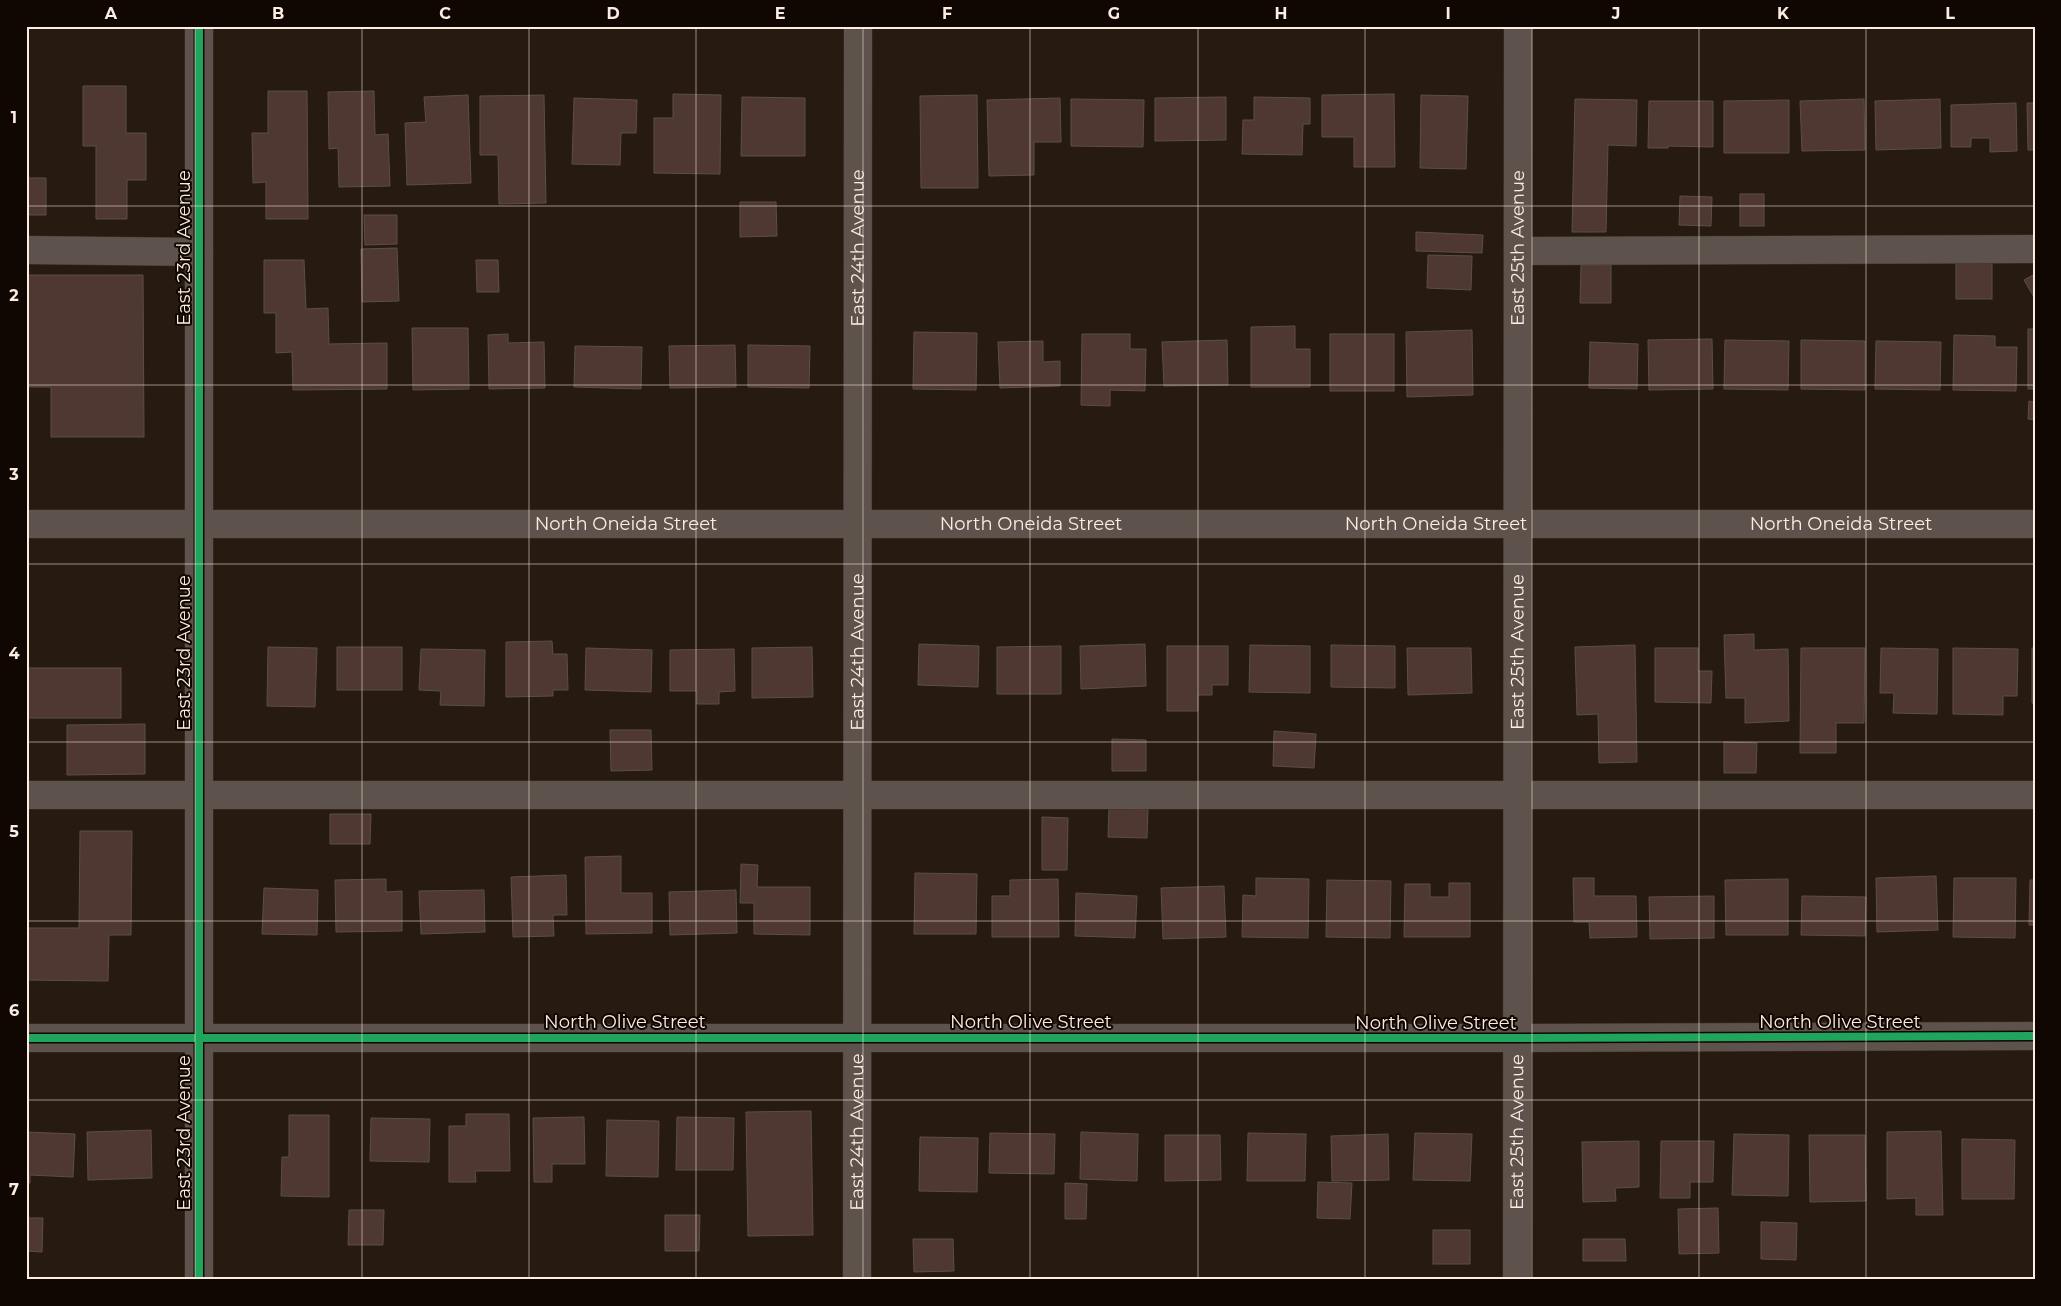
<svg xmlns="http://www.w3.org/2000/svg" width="2061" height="1306" font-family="Montserrat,sans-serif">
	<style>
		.building { fill: #4e3831; stroke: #5b4e49 }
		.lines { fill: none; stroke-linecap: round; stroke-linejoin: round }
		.minor-casing { stroke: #3e342d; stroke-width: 29 }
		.minor { stroke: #5e534c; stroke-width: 28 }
		.cycleway-casing { stroke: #100702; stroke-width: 11 }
		.cycleway { stroke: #20a55d; stroke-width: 8 }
		.grid { fill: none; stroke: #fdece1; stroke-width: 1; stroke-opacity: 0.55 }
		.labels { text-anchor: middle; stroke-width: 4; stroke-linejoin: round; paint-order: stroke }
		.street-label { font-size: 18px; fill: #fdece1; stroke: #100702 }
		.neatline { fill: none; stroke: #fdece1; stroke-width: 2 }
		.grid-label { font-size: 16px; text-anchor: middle; font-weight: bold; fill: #fdece1 }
	</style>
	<rect width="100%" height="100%" fill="#271a10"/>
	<g class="building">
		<path d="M83,86H126V133H146V180H127V219H96V146H83Z"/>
		<path d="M268,91H307L308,219H266V182L253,183L252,133H268Z"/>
		<path d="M374,91L375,135L388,134L390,186L339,187L338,148L329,149L328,92Z"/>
		<path d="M673,94L721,95L720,174L654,173V118H673Z"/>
		<path d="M1394,94L1395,167H1354V137H1322V95Z"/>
		<path d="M468,95L471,183L407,185L405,123L426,122L424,97Z"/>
		<path d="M544,95L546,203L499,204L498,155H480V96Z"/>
		<path d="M977,95L978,188H921L920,96Z"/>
		<path d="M1421,95L1468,96L1466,169L1420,168Z"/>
		<path d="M742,97L805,98V156H741Z"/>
		<path d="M1226,97V140L1155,141V98Z"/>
		<path d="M1254,97L1310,98V124H1303L1302,155L1242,154L1243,120H1254Z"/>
		<path d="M574,98L637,100L636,133H621L620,165L572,164Z"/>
		<path d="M1060,98L1061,142H1034V175L989,176L987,100Z"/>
		<path d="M1071,99L1144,100L1143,147L1071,146Z"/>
		<path d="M1575,99L1637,100L1636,146L1608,145L1606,232H1572Z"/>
		<path d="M1864,99L1865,150L1802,151L1800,101Z"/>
		<path d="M1940,99L1941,148L1876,150L1875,101Z"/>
		<path d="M1789,100V153H1724V101Z"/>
		<path d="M1649,101H1713V147L1668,146V148H1648Z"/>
		<path d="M2016,103L2017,151L1990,152V138H1971V147H1951V105Z"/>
		<path d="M2027,103H2035V150H2028Z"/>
		<path d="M26,142H28V178H46V215H26Z"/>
		<rect x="1740" y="194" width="24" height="32"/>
		<path d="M1680,196L1712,197L1711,226L1679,225Z"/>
		<path d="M740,202H776L777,236L740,237Z"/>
		<path d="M364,215H397V244L365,245Z"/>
		<path d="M1416,232L1483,235L1482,253L1416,251Z"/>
		<path d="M397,248L399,301L362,302L361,249Z"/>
		<path d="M1428,255L1472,256L1471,290L1427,288Z"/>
		<path d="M264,260H304L306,309L328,308L329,344L387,343V389L293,390L292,352L276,353V313H264Z"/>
		<path d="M476,260H498L499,292H477Z"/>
		<rect x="1956" y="262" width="36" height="37"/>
		<path d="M1581,265H1611V303H1580Z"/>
		<path d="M2035,274V299L2024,280Z"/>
		<path d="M26,275H143L144,437H51V387H26Z"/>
		<path d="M1295,326V349H1310V387H1251V327Z"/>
		<path d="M412,328H468L469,389L413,390Z"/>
		<rect x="2028" y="329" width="7" height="60"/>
		<path d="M1472,330L1473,395L1407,397L1406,332Z"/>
		<path d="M914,332L977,333L976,390L913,389Z"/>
		<path d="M508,334V343L544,342L545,388L489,389L488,335Z"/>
		<path d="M1082,334H1130V349H1146L1145,391L1110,390V406L1081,405Z"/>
		<rect x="1330" y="334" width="64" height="57"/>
		<path d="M1954,335L1995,336V347H2017L2016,391L1953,390Z"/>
		<path d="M1712,339L1713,389L1649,390L1648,340Z"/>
		<path d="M1227,340L1228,385L1164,386L1162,342Z"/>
		<path d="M1725,340L1789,341L1788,390L1724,389Z"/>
		<path d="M1801,340L1865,341V390L1801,389Z"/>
		<path d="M1043,341V362L1060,361V386L1000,388L998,342Z"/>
		<path d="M1876,341L1941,342L1940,390L1875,389Z"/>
		<path d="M1590,342L1638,344L1637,389L1589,388Z"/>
		<path d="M735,345L736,387L670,388L669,346Z"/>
		<path d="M748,345L810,346L809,388L748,387Z"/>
		<path d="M575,346L642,347L641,389L574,387Z"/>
		<path d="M2029,401L2035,402V420L2028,419Z"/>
		<path d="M1754,634V650L1788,649L1789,721L1745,723V698H1726L1724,635Z"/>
		<path d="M552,641L553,654H567L568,690H553V696L506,697V642Z"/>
		<path d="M919,644L979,646L978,687L918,685Z"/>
		<path d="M1145,644L1146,686L1081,689L1080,646Z"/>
		<path d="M1250,645L1310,646V693L1249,692Z"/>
		<path d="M1331,645L1395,646V688L1331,687Z"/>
		<path d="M1635,645L1637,762L1599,763L1598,714L1577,715L1575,647Z"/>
		<path d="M1061,646V694H997V647Z"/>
		<path d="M1167,646H1228V685H1212V695H1198V711H1167Z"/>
		<path d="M268,647L317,648L315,707L267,706Z"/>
		<rect x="337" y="647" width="65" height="43"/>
		<path d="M812,647L813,697L752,698V648Z"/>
		<path d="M586,648L652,650L651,692L585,690Z"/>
		<path d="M1407,648H1471L1472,693L1408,695Z"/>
		<path d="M1655,648H1698V671H1712L1711,703L1655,702Z"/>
		<path d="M1801,648H1865L1864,723H1836V753H1800Z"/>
		<path d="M1881,648L1938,649L1937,714L1893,713L1894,693H1880Z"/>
		<path d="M1953,648L2018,649L2017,696H2003V715L1953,714Z"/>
		<path d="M2032,648H2035V704L2032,703Z"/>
		<path d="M421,649L485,650L484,706L440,705L441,691L419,690Z"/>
		<path d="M734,649L735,691L719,692V704H697V691H670V650Z"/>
		<rect x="26" y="668" width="95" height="50"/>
		<path d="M145,724V774L67,775V725Z"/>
		<path d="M610,730H651L652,770L611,771Z"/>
		<path d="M1274,731L1316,734L1314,768L1273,766Z"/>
		<path d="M1112,739L1146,740V771H1112Z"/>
		<path d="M1724,742L1757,743L1756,773H1724Z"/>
		<path d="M1109,808L1148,809L1147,838L1108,837Z"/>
		<path d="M330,814H371L370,844H330Z"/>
		<path d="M1042,817L1068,818L1067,870H1042Z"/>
		<path d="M80,831H132L131,935H109L108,981L26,980V928H79Z"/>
		<path d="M621,856V893H652V933L586,934L585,857Z"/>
		<path d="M741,864L758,865L757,887H810V935L754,934V903H740Z"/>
		<path d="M915,873L977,874L976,934H914Z"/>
		<path d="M566,875L567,915H553L554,936L513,937L511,877Z"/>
		<path d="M1936,876L1938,930L1877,932L1876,878Z"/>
		<path d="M1256,878L1309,879L1308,938L1242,937L1243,895L1256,896Z"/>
		<path d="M1573,878H1594V896H1636L1637,937L1590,938L1589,922H1574Z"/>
		<path d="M1954,878H2016L2015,938L1953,937Z"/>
		<path d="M386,879V892L402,891V931L336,932L335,880Z"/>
		<path d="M1058,879L1059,937H992V896H1010V880Z"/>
		<path d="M1788,879V935H1726L1725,880Z"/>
		<path d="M1327,880L1391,881L1390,938L1326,937Z"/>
		<path d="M2030,880H2035V925H2029Z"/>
		<path d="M1449,883H1470V937H1404L1405,884H1430V897H1449Z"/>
		<path d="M1224,886L1226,937L1163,939L1161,888Z"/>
		<path d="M264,888L318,890L317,935L262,934Z"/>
		<path d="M484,890L485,932L421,934L419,891Z"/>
		<path d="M736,890L737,933L670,935L669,892Z"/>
		<path d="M1076,893L1137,896L1135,938L1075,936Z"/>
		<path d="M1714,896V938L1650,939L1649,897Z"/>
		<path d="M1802,896L1866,897L1865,936L1801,935Z"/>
		<path d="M811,1111L813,1235L748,1236L746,1112Z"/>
		<path d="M466,1114H509L510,1171H475L476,1182H449V1126H466Z"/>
		<path d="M289,1115H329V1197L281,1196L282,1157H289Z"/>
		<path d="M584,1117L585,1164H552V1182H534L533,1118Z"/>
		<path d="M677,1117L734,1118L733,1170H676Z"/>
		<path d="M371,1118L430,1119L429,1162L370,1161Z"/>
		<path d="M607,1120L659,1121L658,1177L606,1176Z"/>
		<path d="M151,1130L152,1178L88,1180L87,1132Z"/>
		<path d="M1941,1131L1943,1215H1916V1198L1887,1199V1132Z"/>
		<path d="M26,1132L75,1134L73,1177L30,1175V1183H26Z"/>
		<path d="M1081,1132L1138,1134L1137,1181L1080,1179Z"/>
		<path d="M990,1133L1055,1134L1054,1174L989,1173Z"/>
		<path d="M1248,1133L1306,1134L1305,1181H1247Z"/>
		<path d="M1415,1133L1472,1134L1470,1181L1413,1180Z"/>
		<path d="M1388,1134L1389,1180L1332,1181L1331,1136Z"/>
		<path d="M1734,1134L1789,1135L1788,1196L1732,1195Z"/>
		<path d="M1165,1135H1220L1221,1180L1165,1181Z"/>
		<path d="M1809,1135H1865L1866,1201L1810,1202Z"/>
		<path d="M920,1137L978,1138L977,1192L919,1191Z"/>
		<path d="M1962,1139L2015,1140L2014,1199H1962Z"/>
		<path d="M1639,1141V1187L1615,1188L1616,1201L1583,1202L1582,1142Z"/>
		<path d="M1661,1141H1714L1713,1182H1690V1198H1660Z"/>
		<path d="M1318,1182L1352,1183L1350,1219L1317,1218Z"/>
		<path d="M1065,1183L1087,1184L1086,1219H1065Z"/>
		<path d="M1718,1208L1719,1253L1679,1254L1678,1209Z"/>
		<path d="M349,1210H384L383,1245H348Z"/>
		<path d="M665,1215H700L699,1251H665Z"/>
		<path d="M26,1218H43L42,1252L26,1251Z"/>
		<path d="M1761,1222L1797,1223L1796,1260L1761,1259Z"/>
		<rect x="1433" y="1230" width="37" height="34"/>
		<path d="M913,1239H953L954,1271L914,1272Z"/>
		<path d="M1583,1239H1625L1626,1261H1583Z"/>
	</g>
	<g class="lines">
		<g class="minor-casing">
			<g id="minor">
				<path d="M199,26V1280"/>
				<path d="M26,250L199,252"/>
				<path d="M1518,251L2035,249"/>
				<path id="s1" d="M26,524H2035"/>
				<path d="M26,795H2035"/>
				<path d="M26,1038H1517L2035,1036"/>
				<path id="s2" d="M857,1280L858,26"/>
				<path id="s3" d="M1517,1280L1518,26"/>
			</g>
		</g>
		<use href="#minor" class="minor"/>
		<g class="cycleway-casing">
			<g id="cycleway">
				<path d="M199,26V1280"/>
				<path d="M26,1038H1517L2035,1036"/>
			</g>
		</g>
		<use href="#cycleway" class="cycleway"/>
	</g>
	<path class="grid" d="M195,26V1280M362,26V1280M529,26V1280M696,26V1280M863,26V1280M1030,26V1280M1198,26V1280M1365,26V1280M1532,26V1280M1699,26V1280M1866,26V1280M26,206H2035M26,385H2035M26,564H2035M26,742H2035M26,921H2035M26,1100H2035"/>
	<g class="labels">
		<g class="street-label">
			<text transform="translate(184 248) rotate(-90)" y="6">East 23rd Avenue</text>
			<text dy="6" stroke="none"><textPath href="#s2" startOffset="1032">East 24th Avenue</textPath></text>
			<text dy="6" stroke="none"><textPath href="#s3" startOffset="1032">East 25th Avenue</textPath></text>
			<text dy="6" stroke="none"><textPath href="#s1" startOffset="600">North Oneida Street</textPath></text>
			<text dy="6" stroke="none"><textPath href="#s1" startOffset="1005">North Oneida Street</textPath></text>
			<text dy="6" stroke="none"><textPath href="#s1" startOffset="1410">North Oneida Street</textPath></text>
			<text dy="6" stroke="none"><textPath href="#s1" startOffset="1815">North Oneida Street</textPath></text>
			<text transform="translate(184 653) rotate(-90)" y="6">East 23rd Avenue</text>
			<text dy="6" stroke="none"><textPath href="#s2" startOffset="628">East 24th Avenue</textPath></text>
			<text dy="6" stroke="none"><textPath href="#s3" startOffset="628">East 25th Avenue</textPath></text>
			<text x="625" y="1028">North Olive Street</text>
			<text x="1031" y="1028">North Olive Street</text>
			<text x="1840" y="1028">North Olive Street</text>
			<text x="1436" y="1029">North Olive Street</text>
			<text transform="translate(184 1133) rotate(-90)" y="6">East 23rd Avenue</text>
			<text dy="6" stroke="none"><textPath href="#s2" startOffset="148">East 24th Avenue</textPath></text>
			<text dy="6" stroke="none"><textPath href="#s3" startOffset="148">East 25th Avenue</textPath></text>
		</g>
	</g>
	<rect width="2061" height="1306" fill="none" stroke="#100702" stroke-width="55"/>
	<rect x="28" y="28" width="2006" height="1250" class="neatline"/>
	<g class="grid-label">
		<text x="111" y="19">A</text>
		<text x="278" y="19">B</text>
		<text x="445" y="19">C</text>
		<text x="613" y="19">D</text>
		<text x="780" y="19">E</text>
		<text x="947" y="19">F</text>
		<text x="1114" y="19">G</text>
		<text x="1281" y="19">H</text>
		<text x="1448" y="19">I</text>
		<text x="1616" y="19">J</text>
		<text x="1783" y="19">K</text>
		<text x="1950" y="19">L</text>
		<text x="14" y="123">1</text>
		<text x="14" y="301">2</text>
		<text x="14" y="480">3</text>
		<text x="14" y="659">4</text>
		<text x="14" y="837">5</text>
		<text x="14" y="1016">6</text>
		<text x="14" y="1195">7</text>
	</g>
</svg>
